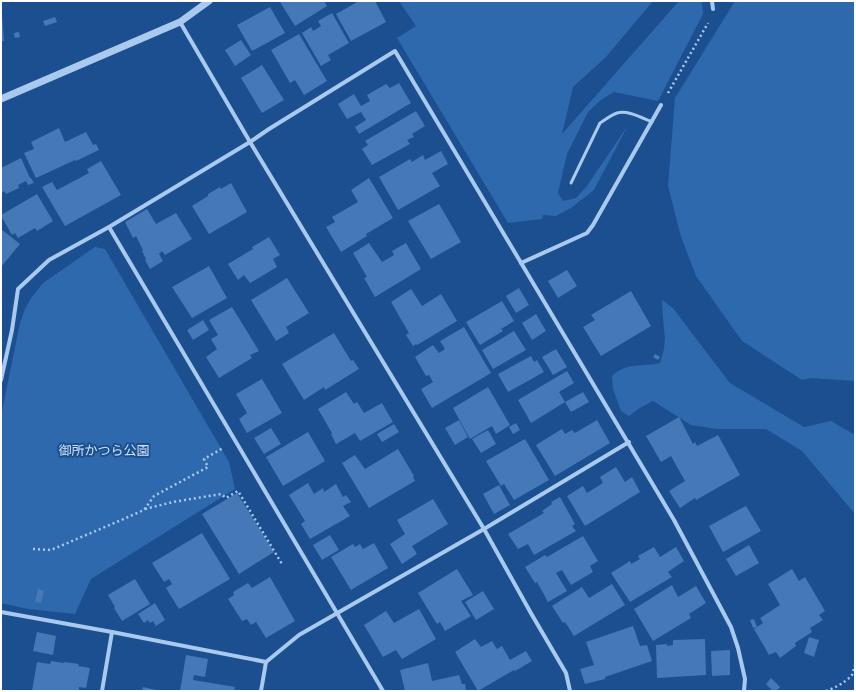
<svg xmlns="http://www.w3.org/2000/svg" width="856" height="692" font-family="Helvetica,'Noto Sans JP',sans-serif">
	<style>
		.green { fill: #2e69ad }
		.building { fill: #4478b7 }
		.lines { fill: none; stroke-linecap: round; stroke-linejoin: round }
		.path { stroke: #a9c9ee; stroke-width: 2.5; stroke-dasharray: 2 3; stroke-linecap: butt }
		.service { stroke: #a9c9ee; stroke-width: 3 }
		.minor { stroke: #a9c9ee; stroke-width: 4 }
		.tertiary { stroke: #a9c9ee; stroke-width: 7 }
		.labels { text-anchor: middle; stroke-width: 4; stroke-linejoin: round; paint-order: stroke }
		.park-label { font-size: 13px; fill: #cfe3fa; stroke: #1b4f8f }
	</style>
	<rect width="100%" height="100%" fill="#1b4f8f"/>
	<g class="green">
		<path d="M399,1H653L606,57L573,87L562,134L679,1H702L703,14L658,101L614,92L601,100L588,112L567,154L558,193L563,201L576,198L587,186L628,125L594,190L571,208L556,216L543,215L542,219L508,223L397,38L416,26Z"/>
		<path d="M735,1H855V381L811,378L802,380L742,341L696,276L681,237L668,186L675,98Z"/>
		<path d="M95,247L105,249L229,462L235,489L91,579L75,614L28,609L1,603V416L20,323L25,309L31,298L43,283Z"/>
		<path d="M662,300L673,308L710,357L730,383L804,427L831,421L855,435V514L802,451L766,429H717L691,425L653,401L638,409L629,416L621,411L613,389L612,376C627,362 642,367 660,363L664,349L665,338L663,319Z"/>
	</g>
	<g class="building">
		<path d="M281,1H324L327,6L295,26L280,2Z"/>
		<path d="M359,1H375L386,22L351,41L336,14Z"/>
		<path d="M270,7L285,33L252,51L237,25Z"/>
		<path d="M332,13L349,43L328,55L331,60L321,66L302,33L311,27L313,31L321,26L318,21Z"/>
		<path d="M1,15H2L4,41H1Z"/>
		<path d="M55,17L57,22L45,26L43,21Z"/>
		<path d="M19,32L20,37L15,38L14,33Z"/>
		<path d="M299,34L327,81L304,95L295,80L290,83L271,50Z"/>
		<path d="M241,40L251,55L235,66L225,50Z"/>
		<path d="M262,65L284,100L262,113L241,78Z"/>
		<path d="M399,83L411,103L359,134L355,127L366,120L361,112L347,119L338,104L354,94L361,106L370,101L367,95L386,84L390,88Z"/>
		<path d="M416,111L425,126L412,134L414,137L407,140L410,144L372,165L362,149L368,145L365,141Z"/>
		<path d="M59,128L65,142L86,132L93,145L96,144L99,150L76,161L75,160L36,178L24,153L34,149L31,142Z"/>
		<path d="M441,151L448,164L432,173L440,186L398,210L379,177L410,159L412,162L423,155L425,160Z"/>
		<path d="M21,158L30,178H31L34,183L28,185L26,181L18,185L19,188L6,194L4,191L1,193V168Z"/>
		<path d="M101,161L121,195L65,226L42,187L52,182L57,190L89,173L87,169Z"/>
		<path d="M369,178L393,218L366,234L367,236L341,252L326,227L335,222L332,217L358,202L351,190Z"/>
		<path d="M231,183L247,212L209,234L192,206L208,196V194L220,187L221,189Z"/>
		<path d="M37,194L53,221L37,231L35,228L18,238L15,233L12,235L1,216V215Z"/>
		<path d="M439,204L461,242L431,259L408,221Z"/>
		<path d="M147,209L156,224L176,213L192,239L165,255L162,251L159,254L163,261L150,269L145,260L146,259L142,251L143,250L136,236L133,238L125,222Z"/>
		<path d="M1,229L20,244L1,267Z"/>
		<path d="M269,237L280,255L273,259L277,267L250,283L244,275L238,280L228,264L253,249L252,247Z"/>
		<path d="M369,243L382,262L394,255L392,251L406,243L421,269L375,297L364,278L367,277L353,253Z"/>
		<path d="M209,266L227,298L192,318L172,287Z"/>
		<path d="M567,270L577,286L558,298L548,281Z"/>
		<path d="M287,278L309,313L286,327L289,333L276,341L251,300Z"/>
		<path d="M519,288L529,305L516,313L506,296Z"/>
		<path d="M411,289L422,306L441,294L457,321L417,345L416,344L413,346L406,335L409,333L391,302Z"/>
		<path d="M631,291L651,326L601,356L583,327L595,320L591,315Z"/>
		<path d="M502,301L514,321L501,329L503,331L480,345L466,322Z"/>
		<path d="M232,307L259,351L250,355L252,358L219,378L206,357L217,349L211,339L218,335L209,320Z"/>
		<path d="M536,314L546,331L532,340L522,323Z"/>
		<path d="M203,320L209,330L193,340L187,330Z"/>
		<path d="M464,327L491,373L432,408L421,389L433,382L429,375L426,376L415,357L433,345L439,353L445,349L440,341Z"/>
		<path d="M514,331L526,350L493,369L482,350Z"/>
		<path d="M334,333L351,361L353,360L359,369L325,390L324,387L304,400L282,364Z"/>
		<path d="M556,349L567,367L553,375L542,357Z"/>
		<path d="M655,354L660,357L658,360L653,357Z"/>
		<path d="M531,356L534,362L537,360L544,372L508,392L498,374Z"/>
		<path d="M567,371L574,383L559,392L565,402L583,392L589,402L571,412L565,402L531,423L518,400Z"/>
		<path d="M262,379L282,413L247,433L239,419L247,413L236,394Z"/>
		<path d="M488,387L510,425L496,434L492,426L470,439L453,408Z"/>
		<path d="M346,392L354,404L357,402L364,413L382,403L393,422L360,441L355,433L336,444L331,434L332,433L318,409Z"/>
		<path d="M679,417L693,444L695,442L697,446L718,435L740,475L696,500L695,498L680,508L669,491L685,481L671,456L661,462L646,436Z"/>
		<path d="M459,420L468,437L455,445L445,428Z"/>
		<path d="M597,420L610,443L555,476L536,445L562,429L565,434L572,430L575,433Z"/>
		<path d="M516,423L520,430L513,434L509,427Z"/>
		<path d="M394,424L399,432L382,442L377,434Z"/>
		<path d="M271,428L281,444L264,454L254,438Z"/>
		<path d="M488,430L496,444L481,453L472,439Z"/>
		<path d="M308,432L325,461L283,486L266,457Z"/>
		<path d="M525,439L549,480L514,500L504,484L501,486L486,461Z"/>
		<path d="M398,449L414,476L413,477L415,481L369,508L342,463L355,455L365,469Z"/>
		<path d="M616,467L625,482L632,477L640,492L585,526L567,496L583,486L587,493L603,483L600,477Z"/>
		<path d="M308,483L314,494L323,488L324,492L336,484L343,497L346,495L351,502L343,506L350,516L310,539L301,524L305,521L289,495Z"/>
		<path d="M499,485L510,505L494,514L483,494Z"/>
		<path d="M237,493L274,552L239,574L202,514Z"/>
		<path d="M560,497L575,524L572,526L576,531L534,555L528,544L518,549L508,534L544,513L542,511L552,504L551,502Z"/>
		<path d="M433,499L448,524L412,546L417,554L402,564L390,544L405,534L397,520Z"/>
		<path d="M746,506L761,531L723,552L709,526L740,509Z"/>
		<path d="M202,533L230,579L179,609L166,588L172,584L169,579L164,582L152,563Z"/>
		<path d="M330,535L339,550L322,560L313,545Z"/>
		<path d="M583,536L598,561L590,566L593,572L571,585L562,570L556,573L567,591L548,602L537,582L535,583L525,567L545,555L547,557Z"/>
		<path d="M374,543L388,568L351,590L331,557L353,544L355,547L360,544L363,549Z"/>
		<path d="M749,545L759,563L736,576L726,559Z"/>
		<path d="M654,547L660,557L676,547L684,561L668,572L672,577L630,602L611,573L630,561L631,564L640,559L638,556Z"/>
		<path d="M457,569L473,595L461,601L471,616L445,631L440,622L437,624L418,593Z"/>
		<path d="M792,569L799,581L805,577L825,611L819,615L823,620L810,628L812,632L795,643L796,646L780,658L776,652L769,655L754,629L757,627L753,628L750,620L754,619L757,627L763,623L760,618L780,605L768,584Z"/>
		<path d="M270,577L295,621L266,638L256,622L251,625L247,619L242,621L228,599L234,595L233,592L248,583L252,588Z"/>
		<path d="M135,579L150,604L122,621L114,608L115,607L108,595Z"/>
		<path d="M612,584L625,605L574,636L565,622L563,623L552,606L582,587L589,598Z"/>
		<path d="M672,585L678,597L696,586L706,603L689,614L691,618L653,641L634,609Z"/>
		<path d="M38,589L44,591L41,603L35,602Z"/>
		<path d="M483,591L494,609L476,620L465,602Z"/>
		<path d="M155,603L165,620L156,626L153,621L150,623L148,620L144,623L138,614Z"/>
		<path d="M419,609L436,639L402,659L396,650L383,657L364,625L386,611L394,623Z"/>
		<path d="M633,626L640,646L647,645L652,661L605,677V679L585,684L580,669L594,665L586,642Z"/>
		<path d="M37,632L56,636L53,655L33,651Z"/>
		<path d="M809,637L819,640L814,657L804,653Z"/>
		<path d="M475,639L481,647L492,641L497,649L502,646L510,660L526,651L532,661L515,671L514,670L478,691L455,652Z"/>
		<path d="M705,639L706,675L657,678L656,645L667,644V646L673,645V640Z"/>
		<path d="M730,650V675L712,676L711,651Z"/>
		<path d="M186,655L208,659L205,677L194,675L193,680L235,687L234,691H180Z"/>
		<path d="M51,661L64,663V662L79,664L78,666L90,668L86,688L79,687V691H32L37,662L50,664Z"/>
		<path d="M428,663L432,681L459,675L462,684H465L466,691H405L400,670Z"/>
		<path d="M771,678L780,687L776,691H773L766,684Z"/>
		<path d="M143,687L156,690V691H142Z"/>
	</g>
	<g class="lines">
		<g class="path">
			<path d="M668,93L708,23"/>
			<path d="M145,509L173,502L221,494L226,498L238,491L282,564"/>
			<path d="M33,549L51,550L119,521L144,510L154,496L208,467L204,459L223,448"/>
			<path d="M826,691C835,688 846,682 852,675C853,672 854,669 855,665"/>
		</g>
		<path class="service" d="M571,183L600,123C605,120 611,115 617,113C628,110 642,118 652,122"/>
		<g class="minor">
			<path d="M712,1L713,9"/>
			<path d="M180,22L250,142L484,529L532,615L566,673L570,691"/>
			<path d="M109,227L383,691"/>
			<path d="M521,263L587,233L593,225L661,105"/>
			<path d="M1,380L12,330L18,289L49,260L109,227L250,142L269,129L395,51L674,520L731,627L738,648L745,679L744,691"/>
			<path d="M1,612L112,632L266,662"/>
			<path d="M102,691L112,632"/>
			<path d="M261,691L266,662L299,635L484,529L629,442"/>
		</g>
		<path class="tertiary" d="M1,99L180,22L209,1"/>
	</g>
	<g class="labels">
		<g class="park-label">
			<text x="104" y="455">御所かつら公園</text>
		</g>
	</g>
	<rect width="856" height="692" fill="none" stroke="#ffffff" stroke-width="4"/>
</svg>
